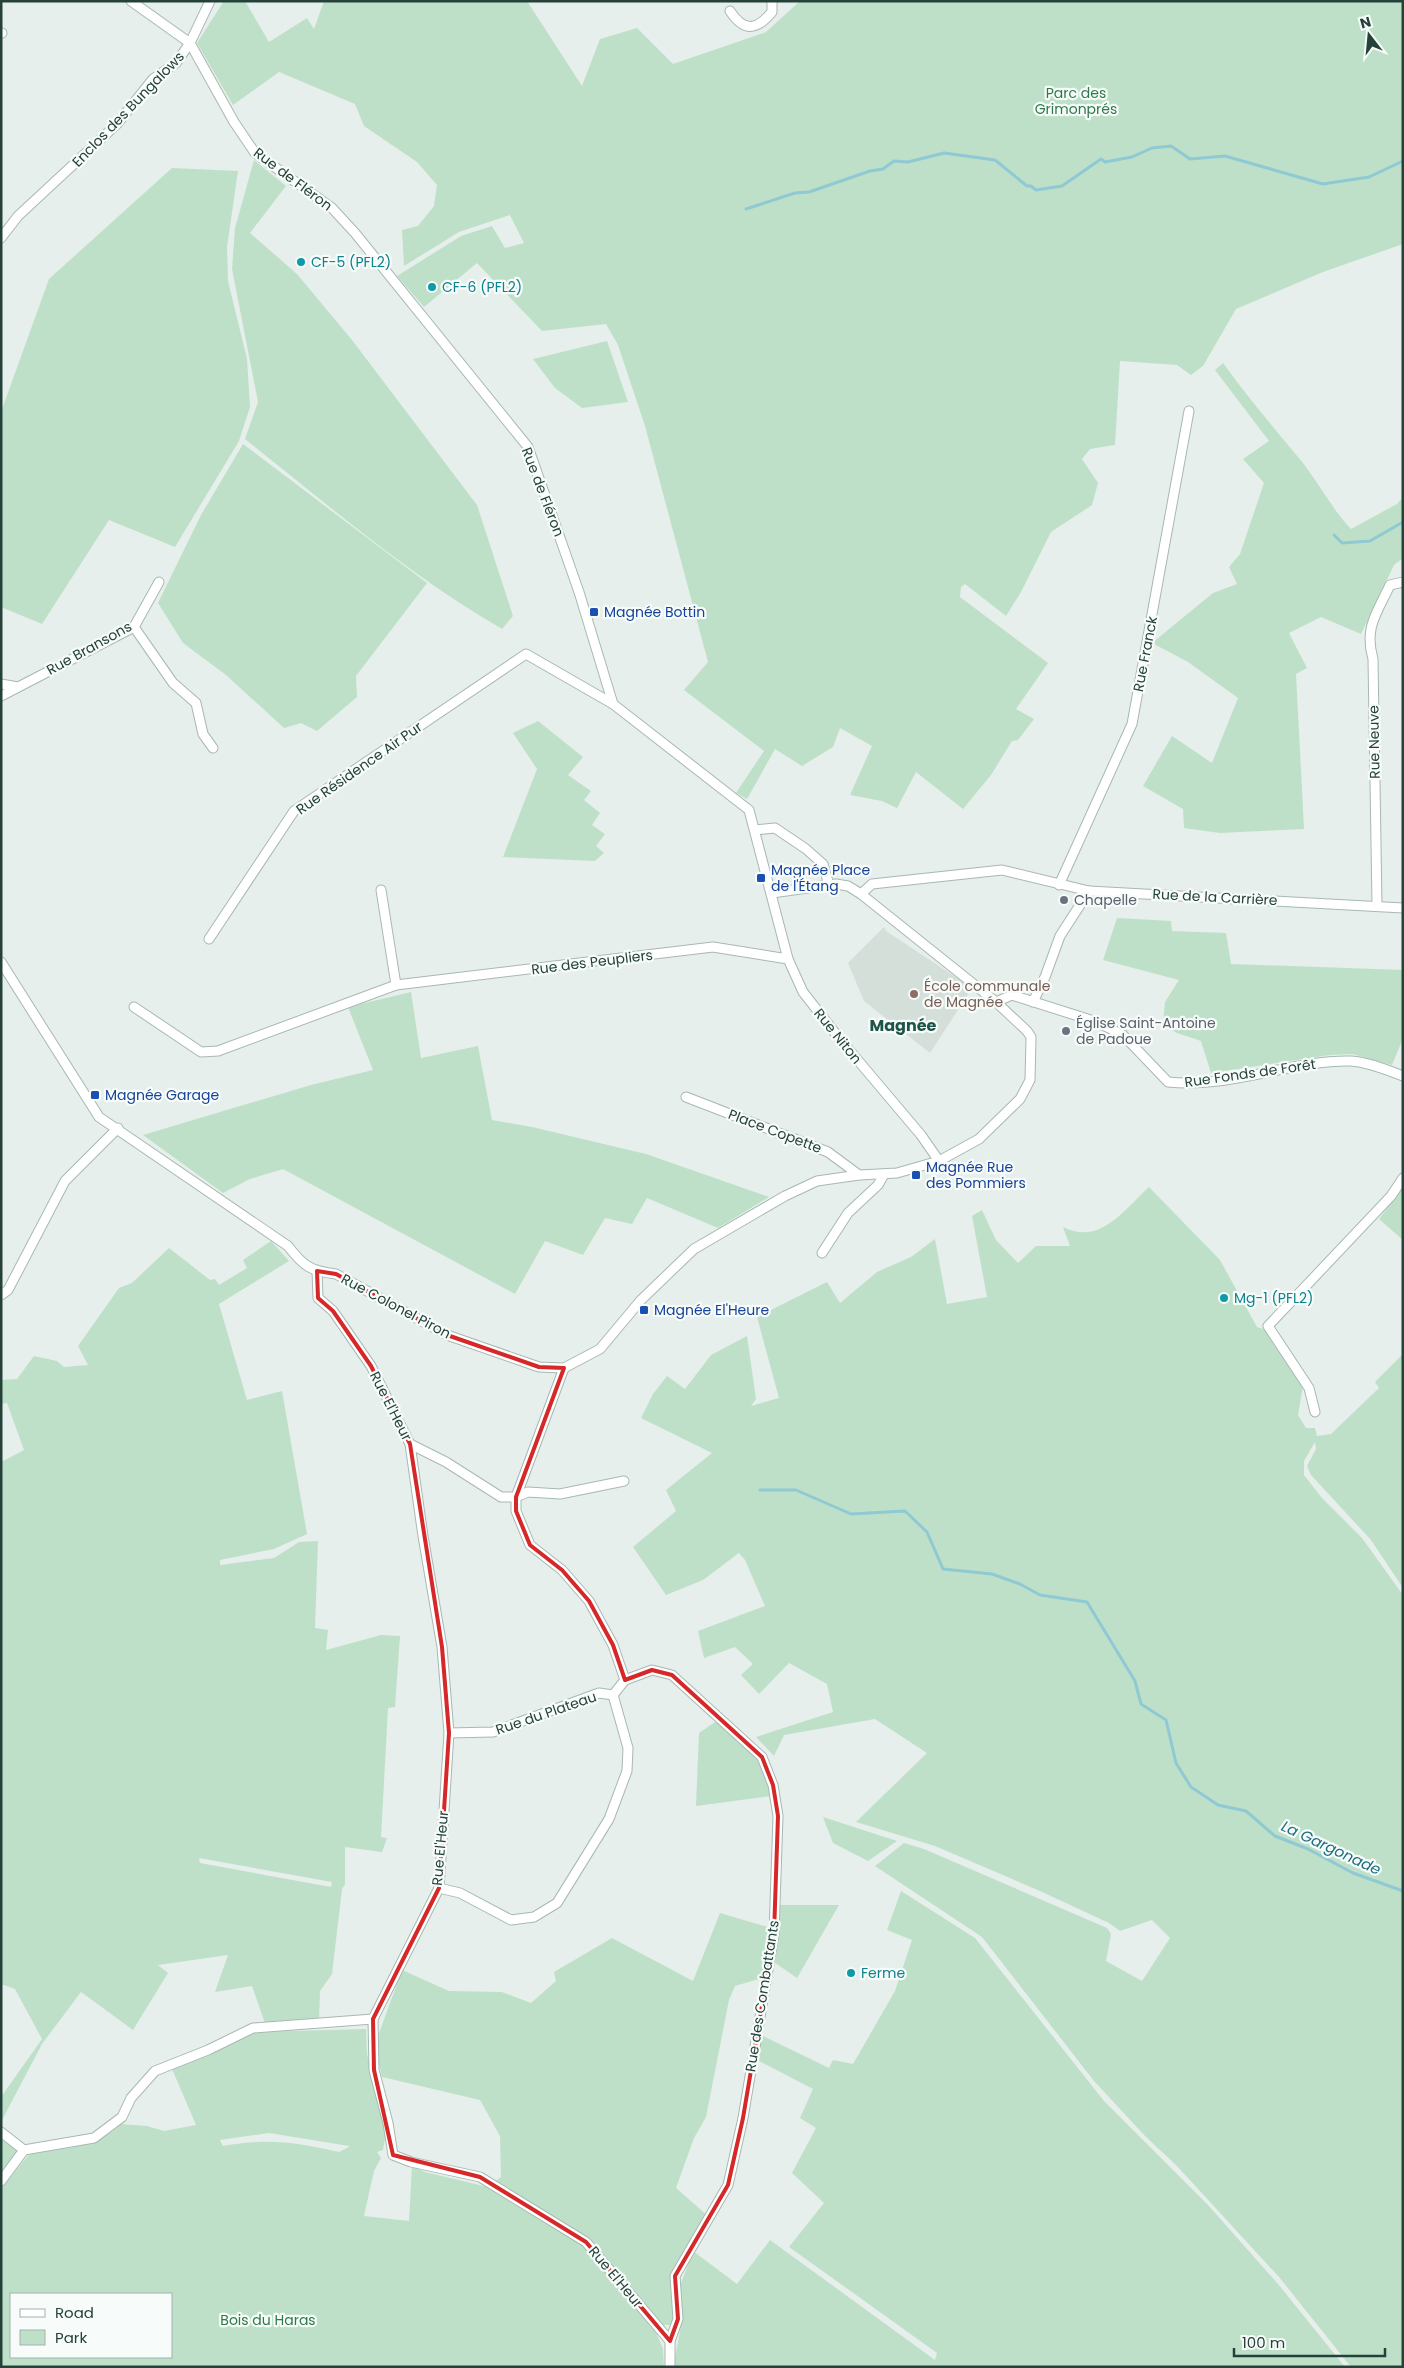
<svg xmlns="http://www.w3.org/2000/svg" width="1404" height="2368" font-family="Poppins,sans-serif">
	<style>
		.built { fill: #d4dfda }
		.green { fill: #bfe0c8; fill-rule: evenodd }
		.lines { fill: none; stroke-linecap: round; stroke-linejoin: round }
		.stream { stroke: #8ec9d4; stroke-width: 3 }
		.minor-casing { stroke: #a8b8b2; stroke-width: 11 }
		.minor { stroke: #fff; stroke-width: 9 }
		.marked { fill: none; stroke: #d62828; stroke-width: 4; stroke-linejoin: round }
		.culture-dot { fill: #0f9aa8; stroke: #f7fbf9; stroke-width: 2 }
		.transit-dot { fill: #1a4fb4; stroke: #f7fbf9; stroke-width: 2 }
		.worship-dot { fill: #6b7280; stroke: #f7fbf9; stroke-width: 2 }
		.education-dot { fill: #8d6e63; stroke: #f7fbf9; stroke-width: 2 }
		.labels { text-anchor: middle; stroke-width: 4.5; stroke-linejoin: round; paint-order: stroke }
		.park-label { font-size: 14px; fill: #2d7a4b; stroke: #f7fbf9 }
		.street-label { font-size: 14px; fill: #24423a; stroke: #f7fbf9 }
		.culture-label { font-size: 14px; fill: #0d838f; stroke: #f7fbf9; text-anchor: start }
		.transit-label { font-size: 14px; fill: #164399; stroke: #f7fbf9; text-anchor: start }
		.worship-label { font-size: 14px; fill: #5b616d; stroke: #f7fbf9; text-anchor: start }
		.education-label { font-size: 14px; fill: #785e54; stroke: #f7fbf9; text-anchor: start }
		.water-label { font-size: 15px; font-style: italic; fill: #1c6f80; stroke: #f7fbf9 }
		.quarter-label { font-size: 16px; font-weight: bold; fill: #1f5548; stroke: #f7fbf9 }
	</style>
	<rect width="100%" height="100%" fill="#e6efeb"/>
	<path class="built" d="M884,927L886,931L972,988L930,1053L864,1001L848,963Z"/>
	<g class="green">
		<path d="M224,1H245L269,42L307,18L314,29L324,1H527L582,86L600,39L637,28L673,64L766,32L800,1H1403V244L1323,272L1236,309L1203,366L1191,375L1177,365L1120,361L1115,445L1090,449L1082,459L1098,483L1092,505L1051,532L1021,592L1006,616L965,584L961,587L960,597L1048,663L1016,709L1034,719L1018,740L1012,741L991,775L963,809L916,772L897,808L882,801L850,795L872,746L840,728L833,747L802,766L775,749L747,799L736,793L764,751L684,690L708,662L645,426L618,345L606,324L542,331L477,263L424,307L397,276L461,236L492,226L505,248L524,243L510,215L459,232L404,266L402,230L418,226L434,206L437,185L417,162L364,126L355,104L279,72L233,105L197,43Z"/>
		<path d="M254,160L286,186L250,233L297,274L352,340L477,505L513,616L502,629C410,576 328,505 245,439L258,402L232,269L235,228Z"/>
		<path d="M172,168L238,171L227,247L228,281L247,359L250,407L239,441L175,547L109,520L42,624L1,607V412L49,279Z"/>
		<path d="M607,341L628,402L582,408L555,388L533,359Z"/>
		<path d="M1223,363C1248,398 1276,430 1303,463C1320,485 1332,509 1351,529L1397,504L1403,497V558L1394,565L1361,634L1321,617L1289,633L1307,668L1296,674L1304,829L1220,833L1184,828L1183,809L1143,786L1172,736L1212,763L1238,698L1188,662L1152,643L1213,593L1237,584L1229,567L1240,554L1264,483L1243,459L1269,441L1215,370Z"/>
		<path d="M243,444L427,583L356,676L357,697L317,731L301,723L284,728L226,675L183,643L158,603L201,515Z"/>
		<path d="M538,721L583,757L568,775L591,791L584,800L600,813L592,825L605,834L596,846L604,853L595,861L503,857L537,769L513,733Z"/>
		<path d="M1117,918L1171,921L1172,931L1226,933L1231,964L1403,970V1038L1392,1065L1352,1054L1330,1055L1211,1073L1201,1041L1177,1033L1163,1025L1165,1002L1179,980L1103,960Z"/>
		<path d="M411,992L421,1058L478,1046L492,1120L532,1127L646,1154L769,1197L718,1228L647,1198L632,1224L605,1218L583,1255L545,1241L515,1294L283,1169L250,1179L223,1193L143,1135L311,1085L373,1070L348,1007Z"/>
		<path d="M1149,1187L1220,1260L1257,1327L1266,1330L1303,1386L1298,1415L1306,1428H1315L1317,1436L1331,1434L1379,1388L1375,1382L1403,1354V1588L1371,1540L1311,1475L1307,1466L1316,1449L1315,1442L1304,1461V1475L1322,1498L1362,1538L1403,1595V2367H1351L1279,2277L1176,2165L1146,2137L1094,2081L982,1937L875,1866L904,1843L924,1849L1107,1928L1111,1934L1106,1961L1142,1981L1170,1938L1152,1920L1120,1931L1109,1923L1040,1891L935,1846L856,1822L927,1753L875,1719L784,1735L774,1756L756,1737L833,1712L827,1684L789,1663L759,1694L741,1675L753,1664L735,1647L704,1658L698,1631L765,1606L745,1560L739,1553L703,1580L666,1595L633,1547L676,1511L666,1490L712,1453L641,1418L653,1394L667,1376L685,1389L711,1355L747,1336L756,1399L751,1406L779,1398L757,1317L827,1282L840,1303L877,1272L911,1257L935,1239L947,1304L987,1297L972,1216L982,1210L996,1240L1018,1263L1036,1246H1070L1063,1227C1100,1246 1124,1210 1149,1187Z"/>
		<path d="M1403,1188V1240L1379,1219Z"/>
		<path d="M271,1241L289,1261L219,1304L247,1400L282,1391L307,1534L274,1549L220,1560V1565L274,1558L299,1542L318,1541L315,1628L328,1630L326,1650L381,1635L400,1636L395,1707L388,1708L381,1837L387,1838L382,1852L345,1847V1884L342,1889L332,1974L320,1991L319,2021L265,2023L252,1986L215,1992L228,1955L158,1965L168,1973L133,2030L81,1992L42,2044L1,2122V2097L42,2039L15,1989L1,1984V1462L24,1450L7,1403L1,1404V1380L17,1379L34,1356L57,1361L64,1367L88,1365L78,1346L119,1288L132,1283L169,1248L210,1280L215,1279L219,1285L247,1268L243,1260ZM199,1858L332,1882L331,1887L200,1863Z"/>
		<path d="M718,1720L761,1759L772,1796L696,1806L699,1733Z"/>
		<path d="M823,1817L897,1841L868,1861L833,1843Z"/>
		<path d="M901,1891L975,1938L1104,2101L1208,2205L1278,2284L1345,2367H673L681,2326L679,2289L693,2251L737,2284L770,2240L935,2360L937,2353L789,2247L824,2203L792,2173L816,2128L800,2118L813,2089L755,2059L759,2034L829,2068L833,2060L853,2064L895,1991L912,1940L887,1930Z"/>
		<path d="M779,1905H839L797,1978L771,1960Z"/>
		<path d="M720,1913L771,1928L762,1978L735,1986L729,2000L706,2117L694,2138L676,2188L708,2216C694,2238 675,2261 671,2287C669,2301 678,2311 672,2325H662L656,2319L653,2325L663,2349L664,2367H1V2189L30,2153C61,2149 98,2148 121,2124L147,2126L164,2131L196,2125L172,2069L253,2032L366,2029L367,2054L386,2132L383,2150L377,2152L381,2158L374,2171L364,2216L409,2221L412,2166L425,2172L488,2187L501,2177L500,2136L480,2100L382,2077L376,2052L378,2036L402,1970L449,1991L502,1992L531,2003L556,1981L554,1972L612,1938L693,1981ZM269,2133L349,2146V2147L339,2152C295,2142 268,2138 223,2146L220,2140ZM11,2294H171V2357H11Z"/>
		<path d="M1,2133L18,2147L16,2157L1,2179Z"/>
	</g>
	<g class="lines">
		<g class="stream">
			<path d="M746,209L795,193L809,192L870,171L883,169L894,161L908,162L944,153L995,160L1027,186H1031L1036,190L1062,186L1101,159L1105,162L1132,157L1152,148L1171,146L1190,159L1225,156L1323,184L1369,177L1403,161"/>
			<path d="M1334,535L1342,543L1370,541L1403,522"/>
			<path d="M760,1490H796L851,1514L905,1511L927,1532L943,1569L992,1574L1020,1584L1040,1595L1087,1602L1135,1681L1141,1704L1166,1720L1176,1763L1191,1787L1218,1805L1246,1811L1275,1836L1308,1849L1353,1873L1403,1891"/>
		</g>
		<g class="minor-casing">
			<g id="minor">
				<path d="M131,1L190,43L234,122L255,153L332,208L355,233L528,447L579,592L613,704"/>
				<path d="M730,11C744,32 756,31 772,12V2"/>
				<path d="M1,33H2"/>
				<path d="M1,238L18,216L117,124L153,79L176,63L190,43L210,1"/>
				<path d="M134,627L173,683L196,703L203,734L213,748"/>
				<path d="M1,684L18,687"/>
				<path d="M1,696L134,627L159,582"/>
				<path d="M755,830L775,828L806,849L823,864L829,885"/>
				<path d="M1059,885L1132,724L1189,411"/>
				<path d="M381,890L396,985"/>
				<path d="M861,894L872,884L1002,870L1089,891L1403,908"/>
				<path d="M1377,905L1373,659C1364,627 1377,613 1390,585L1403,582"/>
				<path d="M209,939L294,811L526,654L613,704L749,810L788,959L803,992L839,1038L921,1135L939,1161"/>
				<path d="M1,962L99,1117L288,1246C304,1267 311,1271 336,1274L447,1335L539,1367L564,1368L600,1349L641,1300L694,1249L785,1196L817,1181L859,1175L897,1173L939,1161L979,1139L1020,1099L1030,1080L1031,1037L1027,1031L996,1002L861,894L848,886L836,884L772,893"/>
				<path d="M996,1002L1012,995L1097,1022L1123,1035L1168,1082C1229,1089 1290,1060 1351,1061C1368,1062 1387,1070 1403,1076"/>
				<path d="M1033,1002L1045,977L1060,936L1089,891"/>
				<path d="M134,1007L201,1052L218,1051L396,985L713,947L788,959"/>
				<path d="M686,1097L828,1152L859,1175"/>
				<path d="M822,1253L848,1213L878,1185L884,1174"/>
				<path d="M317,1271L318,1298L333,1311L371,1366L410,1444L423,1536L442,1647L449,1733L439,1888L373,2019L374,2070L388,2123L393,2155L411,2162L480,2177L586,2242L670,2341"/>
				<path d="M1,1295L8,1290L65,1181L118,1128"/>
				<path d="M564,1368L516,1497V1511L530,1545L562,1570L589,1601L613,1645L625,1680L652,1670L672,1675L762,1757L773,1785L778,1816L774,1934L743,2118L728,2185L675,2276L678,2319L670,2341V2367"/>
				<path d="M1315,1412L1309,1388L1268,1326L1391,1196L1403,1178"/>
				<path d="M410,1444L446,1462L501,1497H516L528,1492L560,1494L624,1481"/>
				<path d="M449,1733L493,1732L599,1693L613,1695"/>
				<path d="M439,1888L460,1893L511,1920L534,1917L557,1903L609,1819L627,1771L628,1748L613,1695L625,1680"/>
				<path d="M1,2132L24,2150L94,2138L122,2117L131,2098L155,2071L208,2050L253,2028L373,2019"/>
				<path d="M1,2181L24,2150"/>
			</g>
		</g>
		<use href="#minor" class="minor"/>
	</g>
	<path class="marked" d="M317,1271L336,1274L447,1335L539,1367L564,1368L516,1497V1511L530,1545L562,1570L589,1601L613,1645L625,1680L652,1670L672,1675L762,1757L773,1785L778,1816L774,1934L743,2118L728,2185L675,2276L678,2319L670,2341L586,2242L480,2177L393,2155L374,2070L373,2019L439,1888L449,1733L442,1647L410,1444L371,1366L333,1311L318,1298Z"/>
	<g class="culture-dot">
		<circle cx="301" cy="262" r="5"/>
		<circle cx="432" cy="287" r="5"/>
		<circle cx="1224" cy="1298" r="5"/>
		<circle cx="851" cy="1973" r="5"/>
	</g>
	<g class="transit-dot">
		<rect x="589" y="607" width="10" height="10" rx="2.5"/>
		<rect x="756" y="873" width="10" height="10" rx="2.5"/>
		<rect x="90" y="1090" width="10" height="10" rx="2.5"/>
		<rect x="911" y="1170" width="10" height="10" rx="2.5"/>
		<rect x="639" y="1305" width="10" height="10" rx="2.5"/>
	</g>
	<g class="worship-dot">
		<circle cx="1064" cy="900" r="5"/>
		<circle cx="1066" cy="1031" r="5"/>
	</g>
	<circle class="education-dot" cx="914" cy="994" r="5"/>
	<g class="labels">
		<g class="park-label">
			<text x="1076" y="98">Parc des<tspan x="1076" dy="16">Grimonprés</tspan></text>
			<text x="268" y="2325">Bois du Haras</text>
		</g>
		<g class="street-label">
			<text transform="translate(128 109) rotate(-46)" y="5">Enclos des Bungalows</text>
			<text transform="translate(293 179) rotate(37)" y="5">Rue de Fléron</text>
			<text transform="translate(543 492) rotate(69)" y="5">Rue de Fléron</text>
			<text transform="translate(89 648) rotate(-29)" y="5">Rue Bransons</text>
			<text transform="translate(1145 654) rotate(-79)" y="5">Rue Franck</text>
			<text transform="translate(1374 742) rotate(-91)" y="5">Rue Neuve</text>
			<text transform="translate(359 768) rotate(-35)" y="5">Rue Résidence Air Pur</text>
			<text transform="translate(1215 897) rotate(3)" y="5">Rue de la Carrière</text>
			<text transform="translate(592 962) rotate(-7)" y="5">Rue des Peupliers</text>
			<text transform="translate(838 1036) rotate(51)" y="5">Rue Niton</text>
			<text transform="translate(1250 1073) rotate(-8)" y="5">Rue Fonds de Forêt</text>
			<text transform="translate(775 1131) rotate(21)" y="5">Place Copette</text>
			<text transform="translate(396 1306) rotate(28)" y="5">Rue Colonel Piron</text>
			<text transform="translate(391 1406) rotate(63)" y="5">Rue El'Heur</text>
			<text transform="translate(546 1713) rotate(-19)" y="5">Rue du Plateau</text>
			<text transform="translate(440 1848) rotate(-85)" y="5">Rue El'Heur</text>
			<text transform="translate(762 1996) rotate(-81)" y="5">Rue des Combattants</text>
			<text transform="translate(616 2277) rotate(50)" y="5">Rue El'Heur</text>
		</g>
		<g class="culture-label">
			<text x="311" y="267">CF-5 (PFL2)</text>
			<text x="442" y="292">CF-6 (PFL2)</text>
			<text x="1234" y="1303">Mg-1 (PFL2)</text>
			<text x="861" y="1978">Ferme</text>
		</g>
		<g class="transit-label">
			<text x="604" y="617">Magnée Bottin</text>
			<text x="771" y="875">Magnée Place<tspan x="771" dy="16">de l'Étang</tspan></text>
			<text x="105" y="1100">Magnée Garage</text>
			<text x="926" y="1172">Magnée Rue<tspan x="926" dy="16">des Pommiers</tspan></text>
			<text x="654" y="1315">Magnée El'Heure</text>
		</g>
		<g class="worship-label">
			<text x="1074" y="905">Chapelle</text>
			<text x="1076" y="1028">Église Saint-Antoine<tspan x="1076" dy="16">de Padoue</tspan></text>
		</g>
		<g class="education-label">
			<text x="924" y="991">École communale<tspan x="924" dy="16">de Magnée</tspan></text>
		</g>
		<g class="water-label">
			<text transform="translate(1331 1848) rotate(25)" y="5">La Gargonade</text>
		</g>
		<g class="quarter-label">
			<text x="903" y="1031">Magnée</text>
		</g>
	</g>
	<rect width="1404" height="2368" fill="none" stroke="#24423a" stroke-width="5"/>
	<rect x="10" y="2293" width="162" height="65" fill="#f7fbf9" stroke="#a3b1ad"/>
	<rect x="20" y="2309" width="25" height="8" fill="#ffffff" stroke="#a3b1ad"/>
	<text x="55" y="2318" font-size="15" fill="#24423a">Road</text>
	<rect x="20" y="2330" width="25" height="15" fill="#bfe0c8" stroke="#a3b1ad"/>
	<text x="55" y="2343" font-size="15" fill="#24423a">Park</text>
	<g transform="translate(1369 35) rotate(344)" stroke="#f7fbf9" stroke-width="4" paint-order="stroke">
	<path d="M0-4L9 19L0 12L-9 19Z" fill="#24423a"/>
	<text y="-8" font-size="14" font-weight="bold" text-anchor="middle" fill="#24423a">N</text>
	</g>
	<path d="M1234 2348v8h151v-8" fill="none" stroke="#24423a" stroke-width="2.5"/>
	<text x="1242" y="2348" font-size="15" fill="#24423a" stroke="#f7fbf9" stroke-width="4" paint-order="stroke">100 m</text>
</svg>
